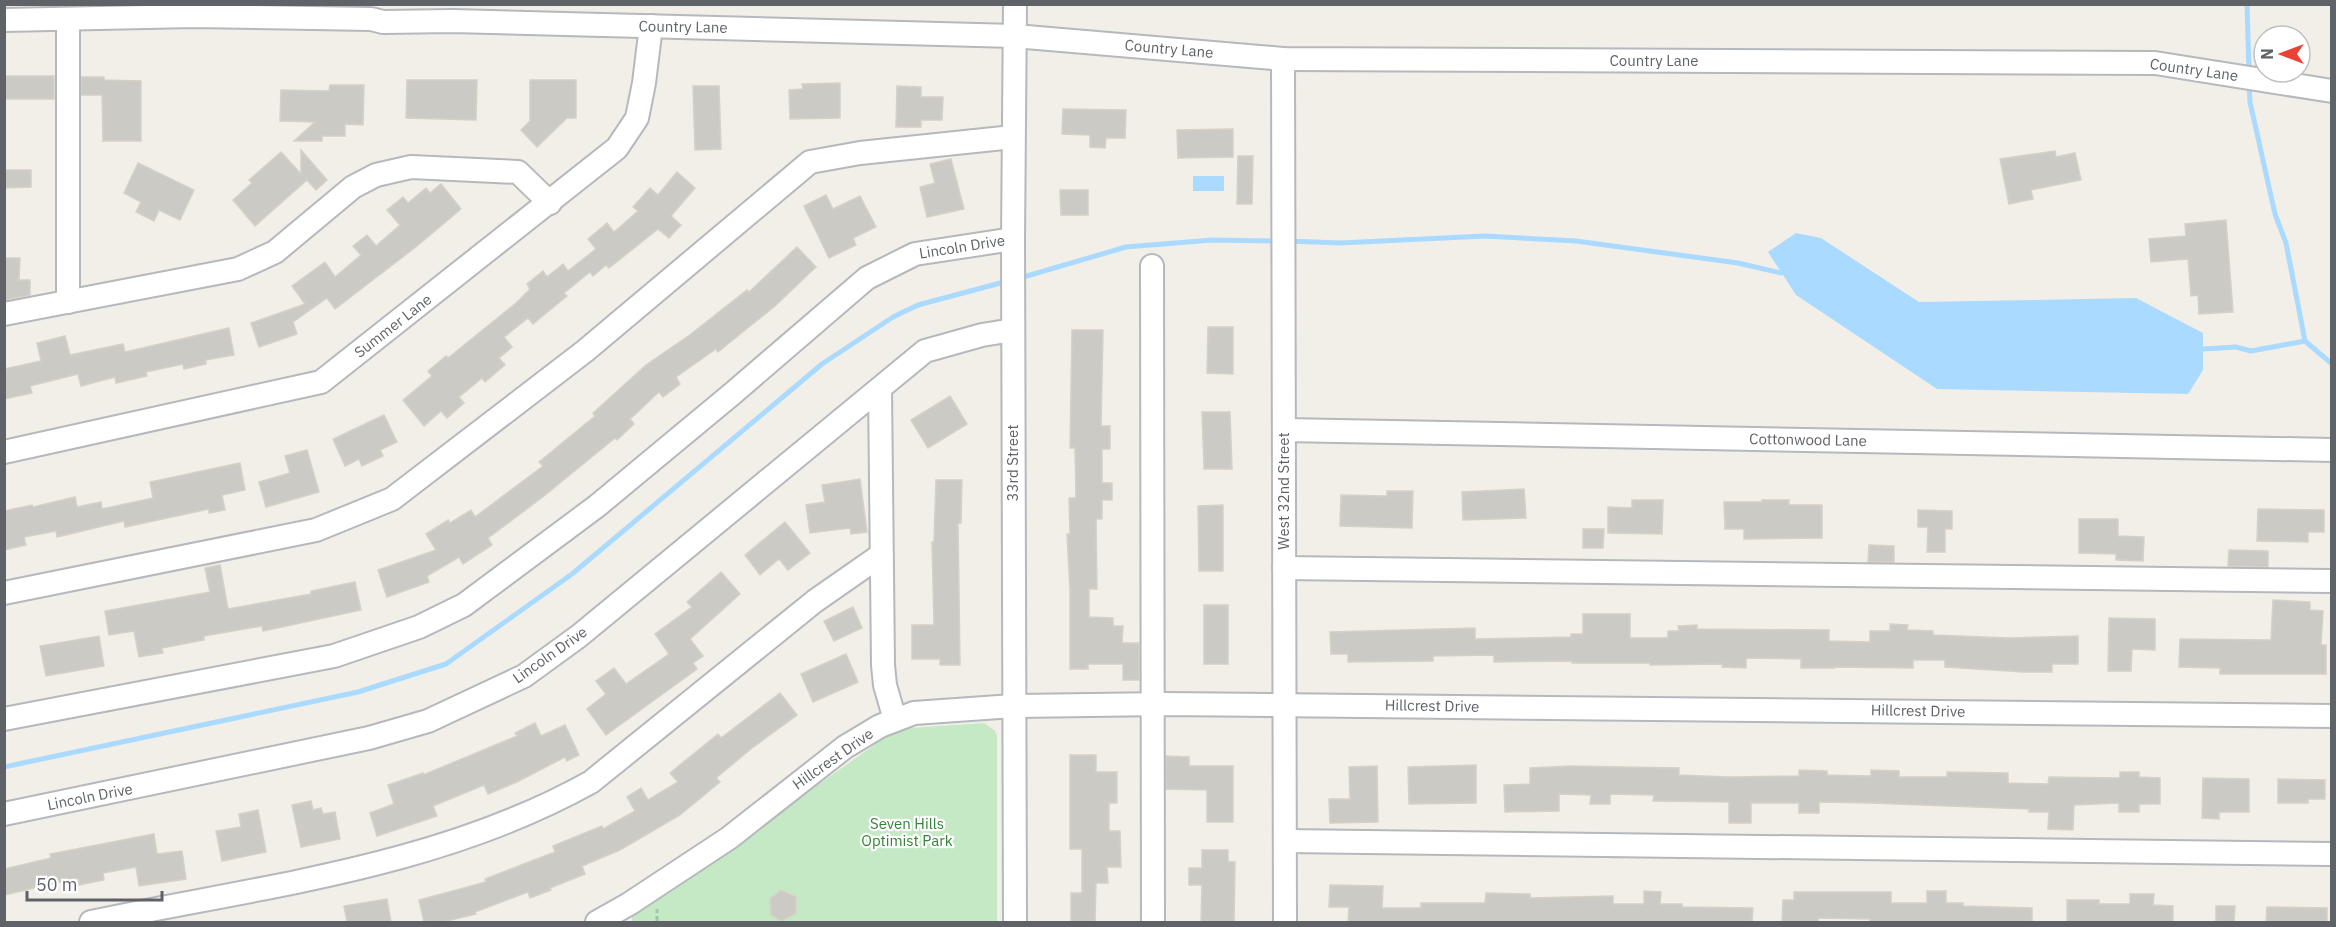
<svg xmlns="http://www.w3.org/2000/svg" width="2336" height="927" font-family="'IBM Plex Sans',sans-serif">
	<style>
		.green { fill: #c5e8c5 }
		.water { fill: #aadaff }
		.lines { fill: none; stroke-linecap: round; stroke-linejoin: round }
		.stream { stroke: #aadaff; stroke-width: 5 }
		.building { fill: #cccac5; stroke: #d6d1c6; stroke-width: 1.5 }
		.minor-casing { stroke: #b5b8bc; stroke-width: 26 }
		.path { stroke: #9cc7a9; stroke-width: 3; stroke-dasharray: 6 3; stroke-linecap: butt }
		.minor { stroke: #fff; stroke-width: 22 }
		.labels { text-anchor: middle; stroke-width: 4.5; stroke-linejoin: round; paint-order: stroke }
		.street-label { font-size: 15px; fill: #5f6368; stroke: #fff }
		.park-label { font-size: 15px; fill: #348238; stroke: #fff }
	</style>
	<rect width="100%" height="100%" fill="#f1efe8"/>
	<path class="green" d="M984,723L994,730L997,735V922H632V916L897,729Z"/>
	<g class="water">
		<rect x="1193" y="176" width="31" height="15"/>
		<path d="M1796,233L1821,238L1919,302L2136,298L2203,333V370L2188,394L1937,389L1796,295L1768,252Z"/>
	</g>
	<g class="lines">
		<g class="stream">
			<path d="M2247,4L2249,72"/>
			<path d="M2249,84L2250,102L2275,214L2286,243L2305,341L2332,364"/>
			<path d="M1288,241L1340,243L1485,236L1576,241L1738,263L1781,273"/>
			<path d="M1020,278L1126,247L1212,240L1279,241"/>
			<path d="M2203,349L2236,347L2251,351L2305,341"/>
			<path d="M4,767L358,692L446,664L572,574L822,364L893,317L918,305L1008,281"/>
		</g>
	</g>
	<g class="building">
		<rect x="4" y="76" width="50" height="23"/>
		<path d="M81,77H104V80L141,81V141H103L102,95H81Z"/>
		<path d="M407,80H477L476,120L406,118Z"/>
		<path d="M530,80H576V118H567L537,147L521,130L530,121Z"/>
		<path d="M840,83V118L790,119L789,90L803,89L802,84Z"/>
		<path d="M330,85H364L363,125L345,124V136H322V141H294L315,122L280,121L281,90L329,91Z"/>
		<path d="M693,86H719L721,149L695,150Z"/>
		<path d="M897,86L921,87V97H943L942,120H921V127H896Z"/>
		<path d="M1063,109L1126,110L1125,138H1106L1105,148L1090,147V135L1062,134Z"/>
		<path d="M1233,129V157L1178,158L1177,130Z"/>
		<path d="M301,150L327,180L316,190L307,180L255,226L233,200L252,183L249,180L281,152L301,174Z"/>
		<path d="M2055,151L2056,157L2075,153L2081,180L2031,190L2033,199L2009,204L2000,159Z"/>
		<path d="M1238,156H1253L1252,204H1237Z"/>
		<path d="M951,159L964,209L927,217L920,187L935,183L930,164Z"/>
		<path d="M138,163L194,190L180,220L159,210L154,221L136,212L141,202L124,193Z"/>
		<path d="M4,170H31V187L4,188Z"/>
		<path d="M677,172L695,188L671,216L681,225L669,238L658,229L609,268L606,265L593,276L590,272L564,293L567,296L533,324L528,318L504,337L512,347L499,358L505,365L485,382L482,378L459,397L464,403L447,418L441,411L424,426L403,400L432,376L428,371L446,356L448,358L516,303L530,289L527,284L543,271L547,277L563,264L568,271L596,249L588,239L607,223L614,232L638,211L633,207L650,188L658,195Z"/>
		<path d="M441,184L461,209L417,246L335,309L327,298L293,322L297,334L259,347L251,323L305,304L292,286L325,262L335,277L361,255L353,246L367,235L376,246L400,225L387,210L403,197L408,203L426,188L430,193Z"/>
		<path d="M1060,190H1088V215H1061Z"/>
		<path d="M826,195L833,209L860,196L876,227L853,238L856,245L829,258L804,206Z"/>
		<path d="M2226,220L2233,312L2199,314L2198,295L2191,296L2188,259L2151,262L2149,239L2186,236L2185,224Z"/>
		<path d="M797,247L816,267L775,306L718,352L716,349L676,377L680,384L663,397L659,392L630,419L634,424L617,440L615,438L544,496L488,538L492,545L463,564L459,557L427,576L429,582L387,597L378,570L436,550L426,534L448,520L450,523L471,510L475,517L543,466L539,462L595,416L593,413L646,365L691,334L747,290L749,292Z"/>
		<path d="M4,258H20L19,280H30V295L4,300Z"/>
		<path d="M1208,327H1233V374L1207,373Z"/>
		<path d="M229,328L234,355L206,360V364L184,369L183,364L146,372L147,376L125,381L116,383L115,377L81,386L78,374L30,386L32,393L4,399V369L41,361L37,343L65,336L70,355L123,344L125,352Z"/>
		<path d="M1072,330H1103L1101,426H1110V449H1102V483H1112V500H1102V519H1096L1097,589H1089V617L1113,618V626H1123L1122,643H1139V680H1123V664H1088V669H1070V590L1067,534H1070L1069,498H1076L1075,448H1070Z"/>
		<path d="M950,396L967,424L928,448L911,420Z"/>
		<path d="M1202,412H1230L1232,469H1204Z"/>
		<path d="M384,415L397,442L380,450L383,456L362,466L359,459L345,466L333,439Z"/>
		<path d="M307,450L319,492L266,507L259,482L290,473L285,456Z"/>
		<path d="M240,463L245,490L222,495L225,510L209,513V509L125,527L124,521L57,537L56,531L24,537L26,545L4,550V511L32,505L33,507L75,497L77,507L101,502L102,509L153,498L150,482Z"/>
		<path d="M860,479L867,532L851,534L850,528L810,533L806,505L825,502L822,485Z"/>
		<path d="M936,480H962L961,523H958L960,665H940V659H912V625H934L932,542H934Z"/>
		<path d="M1524,489L1526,518L1463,520L1462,492Z"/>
		<path d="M1387,491H1413L1412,528L1340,526L1341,495L1387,496Z"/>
		<path d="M1632,500H1663L1662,534L1608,533V507L1632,508Z"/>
		<path d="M1762,500H1789V505H1822V538L1744,539V529H1725L1724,502H1762Z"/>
		<path d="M1223,505V571H1199L1198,506Z"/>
		<path d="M2258,509L2324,510V532H2308V542L2257,541Z"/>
		<path d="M1918,510L1952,511V529H1945V552H1927L1928,527H1918Z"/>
		<path d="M2079,519H2118V536L2144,537L2143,561L2116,560V554L2079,553Z"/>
		<path d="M785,522L810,553L788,570L779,559L760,575L745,555Z"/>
		<path d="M1583,529H1604L1603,548H1583Z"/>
		<path d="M1869,545L1894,546V562H1868Z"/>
		<path d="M2229,550L2268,551V567L2228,566Z"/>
		<path d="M220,565L228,609L311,594V591L355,582L361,610L263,631L262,626L204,636V640L162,648L163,653L139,657L134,631L109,635L105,611L210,592L205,568Z"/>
		<path d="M721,572L740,594L690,639L703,656L693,663L697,669L606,735L587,709L606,694L596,681L614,668L626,684L669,654L655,634L692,607L687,602Z"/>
		<path d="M2273,600L2310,602V610L2323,611L2321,645H2326V674H2220V668L2179,667L2180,639L2271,640Z"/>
		<rect x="1204" y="605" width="24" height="59"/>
		<path d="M853,607L862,628L834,641L824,621Z"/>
		<path d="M1583,614H1630V638H1668V631H1679L1678,626L1697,625V629L1829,630V641L1870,642V631H1890V624L1908,625L1907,630L1933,631V635L2008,638L2078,636V664H2052V672H2024L1945,667V660H1913V668L1834,667V668H1801V659L1746,658V668L1722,667L1723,664L1650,665V663H1572V661L1494,662V655L1433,656V661L1348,662V654H1331L1330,632L1475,628V639L1571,637V634H1583Z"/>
		<path d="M2109,618L2155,619V650L2132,649L2131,671H2108Z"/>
		<path d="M99,636L104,666L46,676L40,646Z"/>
		<path d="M846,654L858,682L813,702L801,674Z"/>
		<path d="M780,693L797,715L752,748L716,778L720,782L680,815L620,850L582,866L585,874L550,888L551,890L530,898L528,892L475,912L476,914L443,922H424L419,900L486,882L485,879L555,852L553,846L602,826L603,829L635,811L627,797L641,788L648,800L678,782L670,773L718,734L721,738Z"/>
		<path d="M535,723L541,736L565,725L579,755L567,761L565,757L517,782L488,794L484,785L433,806L437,816L377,836L370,813L394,804L388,785L423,773V775L517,736L515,733Z"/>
		<path d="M1070,755H1096V772H1117V803H1109V831H1120L1121,867H1107L1108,883H1096L1095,922H1071V893H1082V849H1070Z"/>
		<path d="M1166,756L1189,757V766H1233V822H1207V790L1166,789Z"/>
		<path d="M1476,765V803L1409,804L1408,767Z"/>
		<path d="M1377,766L1378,822L1330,823L1329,799H1350L1349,767Z"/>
		<path d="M1571,766L1679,768V775L1729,777L1799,776V770L1827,771V775L1871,776V770L1899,771V777H1947V772L2008,773V783L2048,784L2049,777L2120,778V772H2139V777L2160,778V804H2139V812H2119V803L2074,805L2073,830L2048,829L2049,812H2029V809L1870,803L1819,802V813H1799V803H1751V823H1729V802L1653,801L1654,795L1610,794V804H1590L1591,795L1559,794V811L1505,812L1504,785L1530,784V768Z"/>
		<path d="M2203,778L2249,779V812H2219V819L2202,818Z"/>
		<path d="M2278,779L2325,780V799H2308V803H2278Z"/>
		<path d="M311,801L313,810L321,808L323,814L335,812L340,839L301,847L292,805Z"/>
		<path d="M258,810L266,852L222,861L216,831L241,827L239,814Z"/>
		<path d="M154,834L157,854L182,851L186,879L139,886L136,867L103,873L104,880L79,885L78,878L4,895V869L51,858L50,854Z"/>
		<path d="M1202,850H1228V862H1235L1234,922H1201L1202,885H1189V868H1202Z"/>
		<path d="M1330,885L1383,886L1382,908H1421V903H1485L1486,893L1530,894V898L1613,896V904H1644V891L1661,892L1660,904H1682V907L1753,908L1752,922H1348L1349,907H1329Z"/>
		<path d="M781,890L796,897V913L782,921L771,915L770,899Z"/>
		<path d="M1927,891H1946V903H1963V906L2032,908V922H1870V919L1818,918V922H1782L1783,900H1794V892H1891V903H1927Z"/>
		<path d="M2130,894H2154L2153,905L2173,906V922H2067V900H2099V904H2130Z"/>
		<path d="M387,899L391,922H347L344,906Z"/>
		<path d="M2216,906H2235L2234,922H2216Z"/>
		<path d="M2267,907L2327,908V922H2266Z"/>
	</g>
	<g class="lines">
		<g class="minor-casing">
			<g id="minor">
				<path d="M68,19V302"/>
				<path d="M4,20L194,16L371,19L383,22L453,21L1015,36L1283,59L2155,63L2332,91"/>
				<path d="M1283,59L1285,922"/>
				<path d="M1152,266L1153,922"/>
				<path d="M4,314L238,269L275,252L353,187L376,175L411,167L518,172L550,203"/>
				<path d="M880,389L883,665L885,685L895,720"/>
				<path d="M1284,430L2332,450"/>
				<path d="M4,452L321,382L617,148L637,118L644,83L651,26"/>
				<path d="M1284,568L2332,581"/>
				<path d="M4,593L316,530L392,499L585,351L810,162L860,153L1013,137"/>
				<path d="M4,719L334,656L419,627L464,605L597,506L732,394L867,278L915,254L1013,239"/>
				<path d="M4,814L369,738L428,721L524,676L579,636L925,351L982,335L1013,330"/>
				<path d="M1285,841L2332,854"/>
				<path d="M91,922C261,886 437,868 591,782L815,601L881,555"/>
				<path d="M597,922L629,904L729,838L845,747L880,726L914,713L1013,706L1165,704L2332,716"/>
				<path d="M1015,922L1013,239L1015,4"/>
			</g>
		</g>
		<path class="path" d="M657,922V909"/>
		<use href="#minor" class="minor"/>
	</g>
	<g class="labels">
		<g class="street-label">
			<text transform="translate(683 27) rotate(1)" y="5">Country Lane</text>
			<text transform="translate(1169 49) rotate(5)" y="5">Country Lane</text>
			<text x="1654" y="66">Country Lane</text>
			<text transform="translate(2194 70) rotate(8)" y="5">Country Lane</text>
			<text transform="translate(962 247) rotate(-9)" y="5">Lincoln Drive</text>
			<text transform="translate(393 326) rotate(-38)" y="5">Summer Lane</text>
			<text transform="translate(1808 440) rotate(1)" y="5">Cottonwood Lane</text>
			<text transform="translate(1013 463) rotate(-90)" y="5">33rd Street</text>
			<text transform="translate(1284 491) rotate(-90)" y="5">West 32nd Street</text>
			<text transform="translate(550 655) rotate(-35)" y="5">Lincoln Drive</text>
			<text transform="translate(1432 706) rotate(1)" y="5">Hillcrest Drive</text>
			<text transform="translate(1918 711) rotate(1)" y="5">Hillcrest Drive</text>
			<text transform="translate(833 759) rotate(-35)" y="5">Hillcrest Drive</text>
			<text transform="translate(90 797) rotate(-11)" y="5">Lincoln Drive</text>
		</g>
		<g class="park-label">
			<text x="907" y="829">Seven Hills<tspan x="907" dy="17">Optimist Park</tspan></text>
		</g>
	</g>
	<rect width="2336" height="927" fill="none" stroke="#5f6368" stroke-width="12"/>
	<g transform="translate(2282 54) rotate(270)"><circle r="28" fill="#ffffff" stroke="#bfc1c3" stroke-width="1.5"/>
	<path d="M0-4.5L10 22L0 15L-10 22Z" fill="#ea4335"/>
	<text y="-9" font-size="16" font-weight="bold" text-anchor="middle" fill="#5f6368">N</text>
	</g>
	<path d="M27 891v9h135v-9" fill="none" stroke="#5f6368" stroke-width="3"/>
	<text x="36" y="891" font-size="18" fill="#5f6368" stroke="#ffffff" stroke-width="4.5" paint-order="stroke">50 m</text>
</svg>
